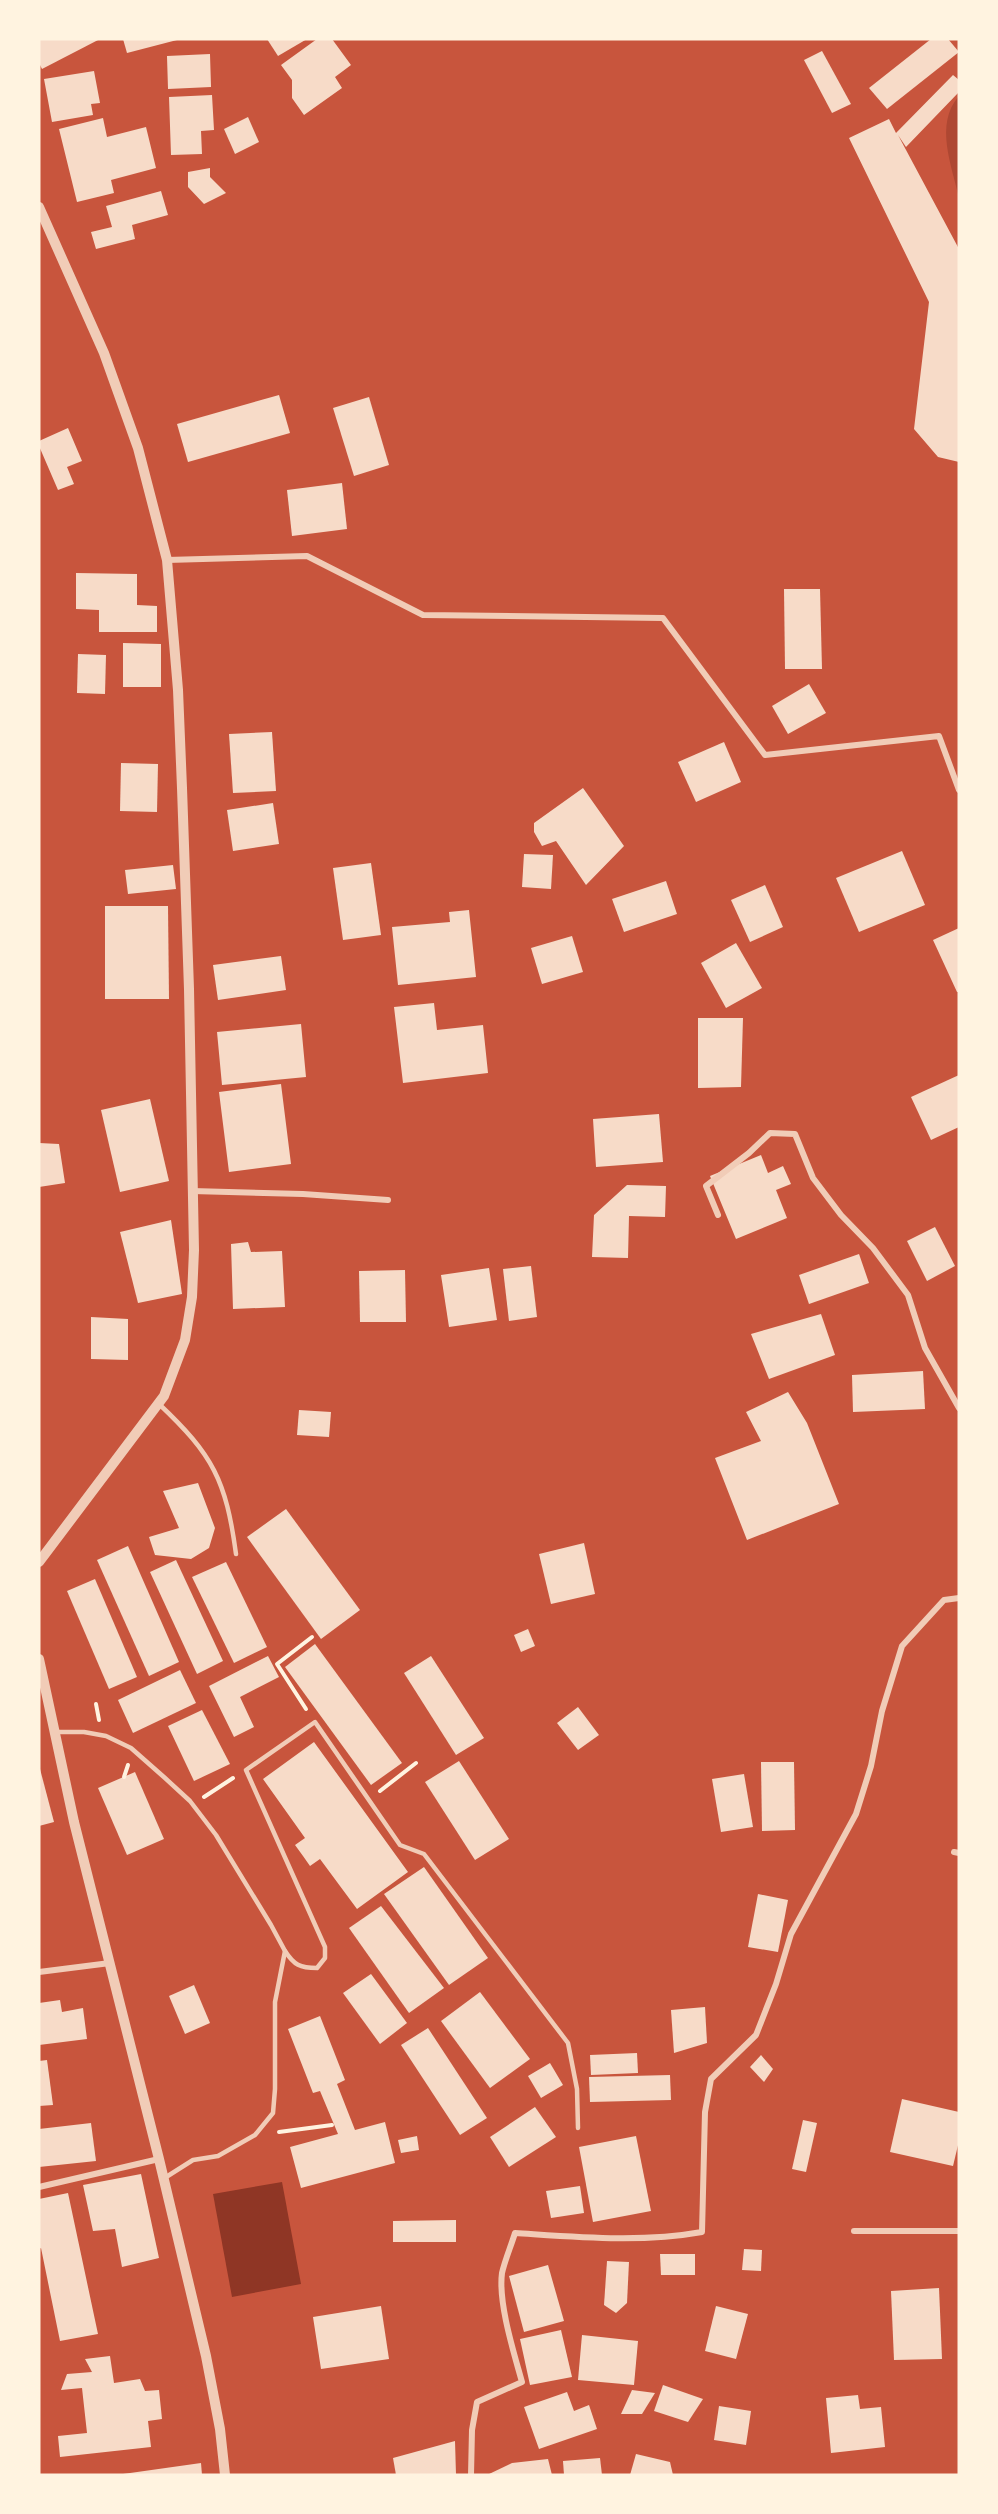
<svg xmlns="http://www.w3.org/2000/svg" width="998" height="2514" font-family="Overpass,sans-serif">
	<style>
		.green { fill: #ae4732 }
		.water { fill: #8f3625 }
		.building { fill: #f7dbc8 }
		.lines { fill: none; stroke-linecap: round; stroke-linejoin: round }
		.path { stroke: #fff3e0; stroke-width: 4 }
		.service { stroke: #f1ccb7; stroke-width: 4.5 }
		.minor { stroke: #f1ccb7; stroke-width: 6 }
		.tertiary { stroke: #f1ccb7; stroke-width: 10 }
	</style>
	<rect width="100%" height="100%" fill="#c8553d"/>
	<path class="green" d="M959,96V198C952,166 934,124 959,96Z"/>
	<path class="water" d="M282,2182L301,2284L232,2297L213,2194Z"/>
	<g class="building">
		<path d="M39,39H100L42,69L39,63Z"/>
		<path d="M123,39H177V40L127,53Z"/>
		<path d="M267,39H307L278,56Z"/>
		<path d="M317,39H332L351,65L335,77L342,88L304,115L292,98V80L281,65Z"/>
		<path d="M931,39H948L959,52L887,109L869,88Z"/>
		<path d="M822,51L851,104L832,113L804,60Z"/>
		<path d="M210,54L211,87L168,89L167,56Z"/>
		<path d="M94,71L100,103L91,104L93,115L52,122L44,79Z"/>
		<path d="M953,75L959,80V92L906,147L898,135L959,249V462L938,457L914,429L929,302L849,138L889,119L896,133Z"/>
		<path d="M212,95L214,130L201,131L202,154L171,155L169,97Z"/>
		<path d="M248,117L259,142L235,154L224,129Z"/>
		<path d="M103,118L107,137L146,127L156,168L111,180L114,193L77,202L59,129Z"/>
		<path d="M210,168V177L226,193L204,204L188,187V172Z"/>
		<path d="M161,191L168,215L132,225L135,239L96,249L91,232L112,227L106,206Z"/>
		<path d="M279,395L290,433L188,462L177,424Z"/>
		<path d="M369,397L389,465L354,476L333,408Z"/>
		<path d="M68,428L82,461L67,467L74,484L58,490L39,446V441Z"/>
		<path d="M342,483L347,529L292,536L287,490Z"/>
		<path d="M76,573L137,574V605L157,606V632H99V610L76,609Z"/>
		<path d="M784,589H820L822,669H785Z"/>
		<path d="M123,643L161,644V687H123Z"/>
		<path d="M78,654L106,655L105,694L77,693Z"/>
		<path d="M809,684L826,713L788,734L772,706Z"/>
		<path d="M272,732L276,791L233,793L229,734Z"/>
		<path d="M724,742L741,782L696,802L678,762Z"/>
		<path d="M121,763L158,764L157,812L120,811Z"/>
		<path d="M583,788L624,846L586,885L556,841L542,846L534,832V823Z"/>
		<path d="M273,803L279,844L233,851L227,810Z"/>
		<path d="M902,851L925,905L859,932L836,878Z"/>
		<path d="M524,854L553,855L551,889L522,887Z"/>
		<path d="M371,863L381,935L343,940L333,868Z"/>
		<path d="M173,865L176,889L128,894L125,870Z"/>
		<path d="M666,881L677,914L624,932L612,899Z"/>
		<path d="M765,885L783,927L750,942L731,900Z"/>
		<path d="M105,906H168L169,999H105Z"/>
		<path d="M469,910L476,977L398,985L392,927L450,922L449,912Z"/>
		<path d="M959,928V992H957L933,940Z"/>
		<path d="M572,936L583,972L542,984L531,948Z"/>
		<path d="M736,943L762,988L726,1008L701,963Z"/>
		<path d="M281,956L286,990L218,1000L213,965Z"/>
		<path d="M434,1003L437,1030L483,1025L488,1073L403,1083L394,1007Z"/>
		<path d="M698,1018H743L741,1087L698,1088Z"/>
		<path d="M301,1024L306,1077L222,1085L217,1032Z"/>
		<path d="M959,1075V1127L931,1140L911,1097Z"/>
		<path d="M281,1084L291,1164L229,1172L219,1092Z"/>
		<path d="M150,1099L169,1181L120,1192L101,1110Z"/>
		<path d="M659,1114L663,1162L596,1167L593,1119Z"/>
		<path d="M39,1143L59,1144L65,1183L39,1187Z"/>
		<path d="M761,1155L768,1173L783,1166L791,1184L776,1190L787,1218L736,1239L710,1176Z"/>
		<path d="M627,1185L666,1186L665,1217L629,1216L628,1258L592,1257L594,1215Z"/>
		<path d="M171,1220L182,1294L138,1303L120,1232Z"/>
		<path d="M935,1227L955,1266L927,1281L907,1241Z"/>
		<path d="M248,1242L251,1252L282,1251L285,1307L233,1309L231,1244Z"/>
		<path d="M859,1254L869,1283L809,1304L799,1275Z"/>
		<path d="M531,1266L537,1317L509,1321L503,1269Z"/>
		<path d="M489,1268L497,1320L449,1327L441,1275Z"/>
		<path d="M405,1270L406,1322H360L359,1271Z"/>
		<path d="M821,1314L835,1355L769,1379L751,1334Z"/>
		<path d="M91,1317L128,1319V1360L91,1359Z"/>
		<path d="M923,1371L925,1409L853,1412L852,1375Z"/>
		<path d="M788,1392L807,1423L839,1504L747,1540L715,1458L761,1441L746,1412Z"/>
		<path d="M299,1410L331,1412L329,1437L297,1435Z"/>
		<path d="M198,1483L215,1528L209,1548L191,1559L155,1555L149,1537L179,1528L163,1491Z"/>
		<path d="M286,1509L360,1610L321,1639L247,1537Z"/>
		<path d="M584,1543L595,1594L551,1604L539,1554Z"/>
		<path d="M128,1546L179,1662L149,1676L97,1560Z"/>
		<path d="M176,1560L223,1661L197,1674L150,1572Z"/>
		<path d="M226,1562L267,1647L234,1663L192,1577Z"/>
		<path d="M95,1579L137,1677L109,1689L67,1591Z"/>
		<path d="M528,1629L535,1646L521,1652L514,1635Z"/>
		<path d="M315,1644L402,1763L371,1785L285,1667Z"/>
		<path d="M268,1656L279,1677L240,1697L254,1727L234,1737L209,1686Z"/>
		<path d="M431,1656L484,1738L456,1755L404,1673Z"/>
		<path d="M180,1670L196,1703L133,1733L118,1700Z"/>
		<path d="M578,1707L599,1735L578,1750L557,1723Z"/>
		<path d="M202,1710L230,1764L194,1781L168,1726Z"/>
		<path d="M314,1742L408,1872L357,1909L320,1859L310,1866L303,1856L295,1845L305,1838L263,1779Z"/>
		<path d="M459,1761L509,1839L475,1860L425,1782Z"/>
		<path d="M761,1762H794L795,1830L762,1831Z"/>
		<path d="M40,1769L54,1822L39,1826V1770Z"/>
		<path d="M135,1772L164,1839L127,1855L98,1788Z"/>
		<path d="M744,1774L753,1827L721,1832L712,1779Z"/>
		<path d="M424,1867L488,1958L449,1985L384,1894Z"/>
		<path d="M758,1894L788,1900L778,1952L748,1947Z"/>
		<path d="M381,1906L444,1988L409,2013L349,1928Z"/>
		<path d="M371,1974L407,2023L380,2044L343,1993Z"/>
		<path d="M194,1985L210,2023L185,2034L169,1996Z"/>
		<path d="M480,1992L530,2059L490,2088L441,2021Z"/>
		<path d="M60,2000L62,2012L83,2008L87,2039L39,2045V2003Z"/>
		<path d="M705,2007L707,2043L674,2053L671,2010Z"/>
		<path d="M320,2016L345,2080L337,2084L355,2130L385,2122L395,2163L301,2188L290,2147L338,2134L320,2091L313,2093L288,2029Z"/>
		<path d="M428,2028L487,2118L460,2135L401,2045Z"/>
		<path d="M637,2053L638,2073L591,2075L590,2055Z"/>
		<path d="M761,2055L773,2069L764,2082L750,2067Z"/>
		<path d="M47,2060L53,2105L39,2106V2061Z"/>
		<path d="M550,2063L563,2085L541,2098L528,2076Z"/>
		<path d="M670,2075L671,2100L590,2102L589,2077Z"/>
		<path d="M902,2099L959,2112V2141L953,2166L890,2152Z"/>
		<path d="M535,2107L556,2137L509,2167L490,2137Z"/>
		<path d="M803,2120L817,2123L806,2172L792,2169Z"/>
		<path d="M91,2123L96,2161L39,2167V2129Z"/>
		<path d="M417,2136L419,2150L401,2153L398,2140Z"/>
		<path d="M636,2136L651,2211L593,2222L579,2147Z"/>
		<path d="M141,2174L159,2258L122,2267L115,2229L93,2231L83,2185Z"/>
		<path d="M580,2186L584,2213L551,2218L546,2191Z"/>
		<path d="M68,2193L98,2334L60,2341L41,2248L39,2249V2199Z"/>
		<path d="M456,2220V2242H393V2221Z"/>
		<path d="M744,2249L762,2250L761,2271L742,2270Z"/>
		<path d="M660,2254H695V2275H661Z"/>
		<path d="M607,2261L629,2262L627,2303L616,2313L604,2305Z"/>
		<path d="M548,2265L564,2321L524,2332L509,2276Z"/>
		<path d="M939,2288L942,2359L894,2360L891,2291Z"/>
		<path d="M381,2306L389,2359L321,2369L313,2317Z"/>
		<path d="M716,2306L748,2314L736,2359L705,2351Z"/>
		<path d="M561,2330L572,2377L530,2385L520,2339Z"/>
		<path d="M582,2335L638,2341L634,2385L578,2380Z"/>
		<path d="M110,2356L114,2383L140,2379L145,2391L159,2390L162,2419L148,2421L151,2447L60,2457L58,2436L87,2433L82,2388L61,2390L67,2374L92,2372L85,2359Z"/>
		<path d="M663,2385L703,2399L688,2422L654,2411Z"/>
		<path d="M632,2390L655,2393L642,2414H621Z"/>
		<path d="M567,2392L574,2411L589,2405L597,2429L539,2449L524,2407Z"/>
		<path d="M858,2395L860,2409L881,2407L885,2447L831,2453L826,2398Z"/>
		<path d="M719,2406L751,2411L746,2445L714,2440Z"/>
		<path d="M455,2441L456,2475H396L393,2458Z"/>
		<path d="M636,2454L670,2462L673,2475H630Z"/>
		<path d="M600,2458L602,2475H564L563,2461Z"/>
		<path d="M548,2459L552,2475H487L512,2463Z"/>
		<path d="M201,2463L202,2475H123V2474Z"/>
	</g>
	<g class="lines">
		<g class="path">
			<path d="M96,1704L99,1720"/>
			<path d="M306,1709L277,1664L312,1637"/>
			<path d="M124,1777L128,1765"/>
			<path d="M380,1791L416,1763"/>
			<path d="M204,1797L233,1778"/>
			<path d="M279,2132L332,2125"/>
		</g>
		<g class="service">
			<path d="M159,1404C213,1455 226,1480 236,1554"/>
			<path d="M55,1732H84L106,1736L131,1748L165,1778L190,1801L216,1835L271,1925L285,1951L275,2002V2089L273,2113L255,2135L218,2156L193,2160L163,2179"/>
			<path d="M285,1951C294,1965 300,1968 317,1968L325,1958V1947L246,1770L315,1722L400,1845L424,1854L568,2043L577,2089L578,2128"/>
		</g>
		<g class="minor">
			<path d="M167,560L307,556L423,615L663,618L765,755L939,736L959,790"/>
			<path d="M192,1191L303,1194L388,1200"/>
			<path d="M718,1215L706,1186L749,1153L770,1133L795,1134L813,1178L841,1215L873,1248L908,1295L925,1348L959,1408"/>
			<path d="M954,1852L959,1853"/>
			<path d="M39,1972L110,1963"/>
			<path d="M39,2187L159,2159"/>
			<path d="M854,2231H959"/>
			<path d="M471,2475L472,2430L477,2402L522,2382C514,2353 498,2303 502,2273C505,2260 511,2246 515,2233C577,2237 641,2243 702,2232L705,2112L711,2079L756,2035L776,1984L791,1934L856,1814L871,1766L882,1711L902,1646L944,1600L959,1598"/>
		</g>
		<g class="tertiary">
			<path d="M39,207L104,353L138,448L167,560L178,690L182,788L189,989L194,1250L192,1297L185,1340L164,1396L39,1562"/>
			<path d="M39,1659L74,1822L159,2159L206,2356L220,2429L225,2475"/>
		</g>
	</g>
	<rect width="998" height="2514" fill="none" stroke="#fff3e0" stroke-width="81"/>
</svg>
